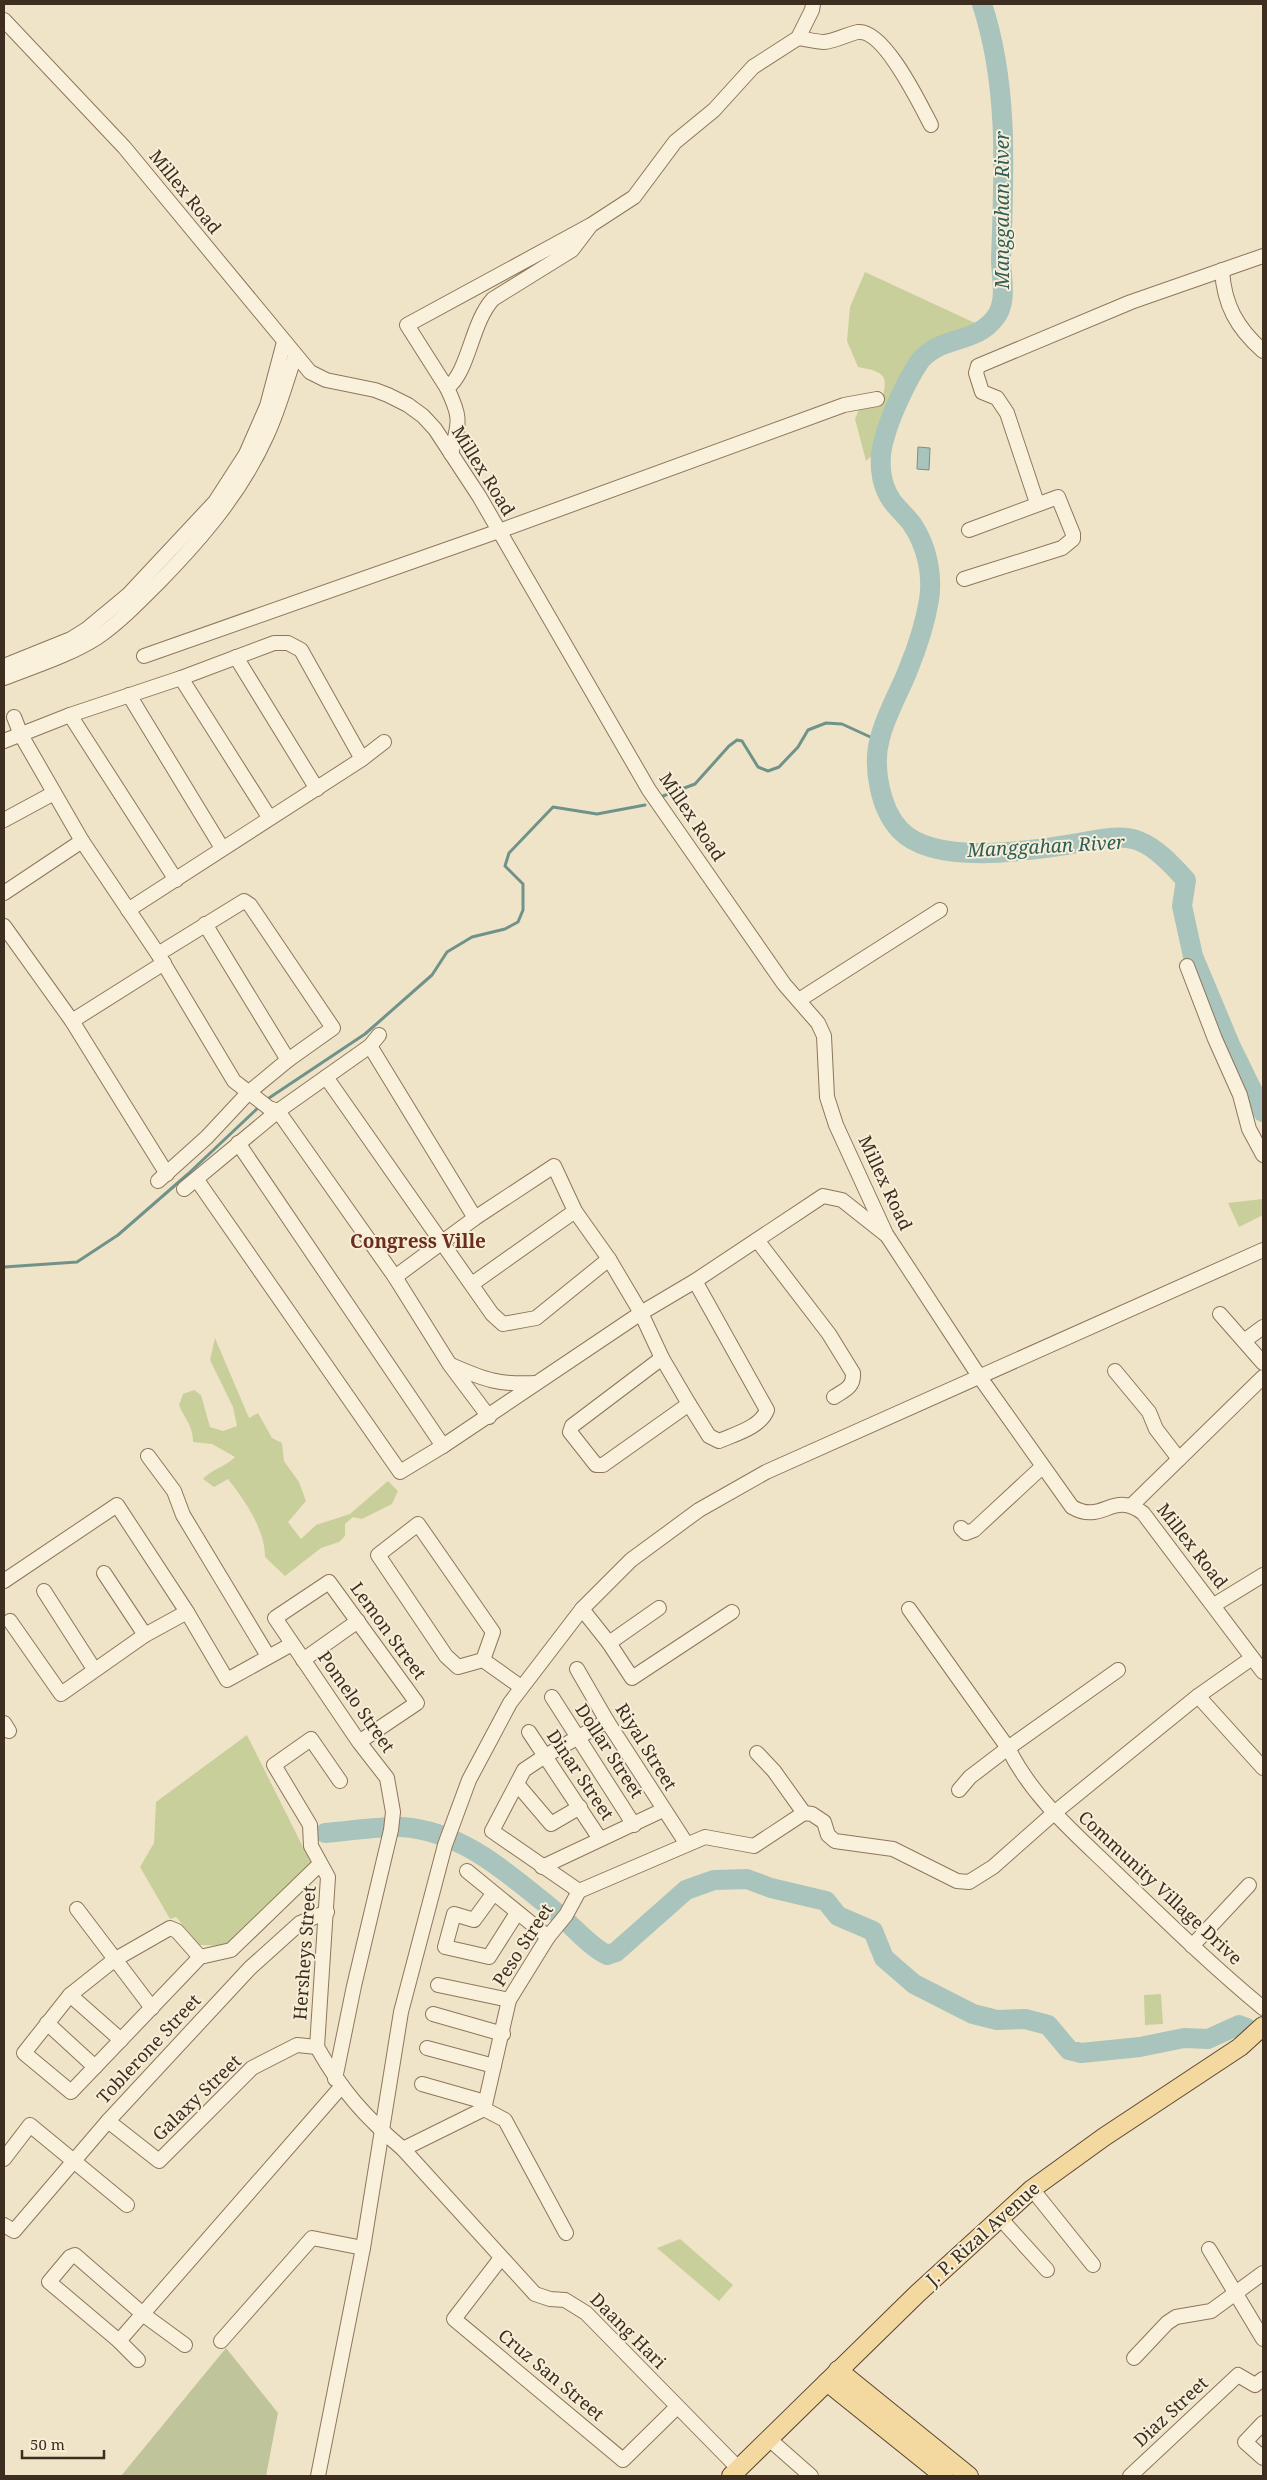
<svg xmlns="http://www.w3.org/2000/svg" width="1267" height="2480" font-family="'Noto Serif',serif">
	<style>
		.green { fill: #c9cf9b }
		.cemetery { fill: #bfc49a }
		.water { fill: #a9c4bc; stroke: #6f938a }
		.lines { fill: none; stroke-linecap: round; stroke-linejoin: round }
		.stream { stroke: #6f938a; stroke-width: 3 }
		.river { stroke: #a9c4bc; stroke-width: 20 }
		.minor-casing { stroke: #8d765c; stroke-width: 16 }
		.major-casing { stroke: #5b4430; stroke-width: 20 }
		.minor { stroke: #faf1dc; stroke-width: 14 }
		.major { stroke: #f3d9a0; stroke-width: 18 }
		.labels { text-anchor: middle; stroke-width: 4; stroke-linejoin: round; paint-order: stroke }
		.street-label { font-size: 18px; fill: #3d2e20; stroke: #f7eed8 }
		.water-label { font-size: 19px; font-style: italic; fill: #2f5d5a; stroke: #f7eed8 }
		.neighbourhood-label { font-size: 19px; font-weight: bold; fill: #6b2e1e; stroke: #f7eed8 }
	</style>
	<rect width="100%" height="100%" fill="#f0e4c8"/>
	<g class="green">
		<path d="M865,272L975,323L969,329L925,343L912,362L877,438L873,455L866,461L855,419L862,402L881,403C889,376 886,372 858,367L847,341L850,307Z"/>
		<path d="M1262,1199L1263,1215L1239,1227L1228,1203Z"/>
		<path d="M215,1338L249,1418L258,1413L272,1438L282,1443L284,1461L299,1482L306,1501L288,1522L301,1539L316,1525L350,1514L388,1481L398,1491L392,1504L362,1519L353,1517L345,1524V1536L339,1542L321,1548L285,1576L265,1557C265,1529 245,1501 228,1479L214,1487L203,1479C212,1469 225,1467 235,1457L212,1444L193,1442C193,1425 185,1420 179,1405L183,1394L194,1390L201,1395L210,1427L223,1431L237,1426L233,1407L210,1360Z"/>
		<path d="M247,1735L314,1869L228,1946L200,1945L176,1917L170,1919L140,1867L154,1843L156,1802Z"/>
		<path d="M1161,1994L1163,2024L1145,2025L1144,1995Z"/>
		<path d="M680,2239L733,2285L719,2301L657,2248Z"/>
	</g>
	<path class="cemetery" d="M226,2348L278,2413L266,2476H121Z"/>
	<path class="water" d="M918,447L930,448L929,470L917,469Z"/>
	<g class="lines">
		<g class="stream">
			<path d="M663,796L695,784L729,746L737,740L742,741L758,767L768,771L779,767L798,747L808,730L826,723L842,724L879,741"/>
			<path d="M266,1100L365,1034L432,975L447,952L472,937L505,929L518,922L523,910V884L505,866L509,853L553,807L597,814L645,805"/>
			<path d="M4,1267L77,1262L118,1235L188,1174L260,1106"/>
		</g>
		<g class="river">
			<path d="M982,4C1009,86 1004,173 1001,259C1001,278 1008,302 995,318C979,339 956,337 936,348C930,351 921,358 918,364C907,380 890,417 885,436C878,457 879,483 892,501C898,509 906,516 912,524C927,546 933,575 929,600C925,624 917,648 908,670C899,693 886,714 880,738C872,766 880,809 900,830C934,866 1028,851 1072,844C1093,841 1118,833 1139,841C1157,848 1173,866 1186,880L1182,906L1193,956L1231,1047L1263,1112"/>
			<path d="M325,1833C350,1831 377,1826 401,1827C460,1830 508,1873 552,1909C571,1923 586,1944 607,1955L616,1952L686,1890L714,1880L747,1879L771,1888L826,1901L838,1916L873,1931L884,1958L914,1984L973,2014L997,2020L1025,2019L1048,2025L1069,2050L1081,2053L1140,2047L1184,2038L1208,2039L1239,2025L1247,2028"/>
		</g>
		<g class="minor-casing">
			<g id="minor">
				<path d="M4,20L124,147L310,372L326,380L375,390L388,395L408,405L423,416L435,429L479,496L649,790L784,984L818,1023L824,1036L827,1097L836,1125L886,1234L979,1376L1072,1507C1103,1525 1112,1490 1143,1513L1263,1672"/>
				<path d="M798,38C806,39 816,42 824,42C836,41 847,34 858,32C884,29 920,104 931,125"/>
				<path d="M591,225L407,325L447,388C469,372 471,323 493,299L572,250L591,225L634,197L675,142L714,110L753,67L798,38L812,10L813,4"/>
				<path d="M1222,270C1224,305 1237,328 1263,351"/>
				<path d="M447,388C462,419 459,422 451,454"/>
				<path d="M1037,503L1007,413L997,398L982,392L976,373L978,366L1131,302L1263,256"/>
				<path d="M964,579L1062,548L1073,539V534L1058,497L969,530"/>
				<path d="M144,656L499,531L844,405L877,399"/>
				<path d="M236,657L317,789"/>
				<path d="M4,666L71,639L87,629L128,595L215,502L246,454L267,406L284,342"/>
				<path d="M4,678C35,666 70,655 98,637C121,621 141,600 160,581C203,537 242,491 267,435C279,409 286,382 295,356"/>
				<path d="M181,678L269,817"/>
				<path d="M129,695L222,848"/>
				<path d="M70,715L176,880"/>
				<path d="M14,717L21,735L82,841L158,954L234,1081L269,1108L278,1111L395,1277L450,1365L489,1417"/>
				<path d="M4,741L70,715L181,678L274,643H288L301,650L362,759"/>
				<path d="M4,820L54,793"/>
				<path d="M4,893L82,841"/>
				<path d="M128,910L362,759L384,742"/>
				<path d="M205,924L288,1060"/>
				<path d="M4,926L72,1021L167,1174"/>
				<path d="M158,954L244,901L250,905L333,1028L288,1060L248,1093L207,1137L158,1181"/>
				<path d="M1187,966L1215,1039L1240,1095L1249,1129L1263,1155"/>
				<path d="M799,1000L940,910"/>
				<path d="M72,1021L164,963"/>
				<path d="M370,1046L475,1218"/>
				<path d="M326,1077L492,1314L503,1324L536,1318L609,1259"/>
				<path d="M238,1143L443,1446"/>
				<path d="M197,1180L400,1472L443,1446L641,1313L695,1281L823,1196L842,1200L885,1234"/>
				<path d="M184,1189L278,1111L370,1046L379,1035"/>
				<path d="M757,1240L829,1334L853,1373C854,1387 845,1390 834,1397"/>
				<path d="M395,1277L475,1218L554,1166L575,1211L609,1259L641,1313L662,1358L689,1404L709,1436L719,1441C735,1434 761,1427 767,1410L695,1281"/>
				<path d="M472,1284L575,1211"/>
				<path d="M1220,1314L1263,1363"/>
				<path d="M1244,1341L1263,1327"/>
				<path d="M662,1358L572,1426L570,1432L596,1465H603L689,1404"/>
				<path d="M451,1365C485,1380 499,1385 536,1383"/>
				<path d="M1115,1371L1149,1412L1156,1429L1179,1459"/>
				<path d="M148,1456L174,1491L183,1515L268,1656"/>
				<path d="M1132,1505L1263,1377"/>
				<path d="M961,1528L966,1533L974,1530L1042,1467"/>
				<path d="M104,1573L145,1635"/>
				<path d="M4,1581L117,1505L187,1612L227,1680L292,1644"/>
				<path d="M44,1591L94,1669"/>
				<path d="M1214,1605L1263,1575"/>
				<path d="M582,1609L609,1643L632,1678L732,1612"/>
				<path d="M909,1609L1008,1748L1118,1670"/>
				<path d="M10,1621L61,1694L145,1635L187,1612"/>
				<path d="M609,1643L659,1608"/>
				<path d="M303,1660L358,1621"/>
				<path d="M483,1660L493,1632L418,1524L378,1555L446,1656L458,1667L483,1660L521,1687"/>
				<path d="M577,1669L607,1721L686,1843"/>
				<path d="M1198,1696L1263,1768"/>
				<path d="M552,1697L634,1825"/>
				<path d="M4,1723L9,1731"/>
				<path d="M529,1732L600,1839"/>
				<path d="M757,1753L774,1771L804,1813"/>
				<path d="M517,1784L551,1824L580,1807"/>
				<path d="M959,1790L970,1777L1008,1748C1033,1799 1078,1836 1117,1874C1165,1920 1212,1966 1263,2008"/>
				<path d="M542,1867L663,1810"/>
				<path d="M467,1871L548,1937"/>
				<path d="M579,1891L705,1837L754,1846L804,1813L812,1814L824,1822L828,1835L835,1841L893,1849L957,1881L969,1882L993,1867L1054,1813L1198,1696L1252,1658"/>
				<path d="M579,1891L492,1831L524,1770L545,1756L607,1721"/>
				<path d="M493,1894L474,1920L454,1914L445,1947L489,1957L517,1913"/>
				<path d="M77,1909L152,2008"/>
				<path d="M1192,1946L1249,1885"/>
				<path d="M200,1957L71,2092L24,2053L70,1995L114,1960L170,1928L177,1931L200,1957L231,1950L320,1864"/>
				<path d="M438,1985L509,2000"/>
				<path d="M70,1995L121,2040"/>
				<path d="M433,2014L503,2034"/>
				<path d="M47,2023L95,2067"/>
				<path d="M317,2047C341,2090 366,2118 403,2149L535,2294L550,2299L565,2300L586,2313L738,2468"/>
				<path d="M317,2047L328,1877L311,1846L310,1825L274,1765L311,1739L340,1781"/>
				<path d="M427,2048L494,2066"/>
				<path d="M335,2079L354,1986L391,1830L393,1812L387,1778L359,1742L275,1618L329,1582L417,1703L359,1742"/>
				<path d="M422,2084L485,2102"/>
				<path d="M484,2109L509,2000L548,1937L566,1915L579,1891"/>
				<path d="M484,2109L505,2120L566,2233"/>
				<path d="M108,2121L159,2161L252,2068L297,2045L317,2047"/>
				<path d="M403,2149L484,2109"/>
				<path d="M4,2159L30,2125L127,2205"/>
				<path d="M1032,2189L1093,2265"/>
				<path d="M1000,2218L1047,2270"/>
				<path d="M4,2225L14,2231L108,2121L250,1968L300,1923L327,1912"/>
				<path d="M1209,2249L1263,2339"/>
				<path d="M501,2258L454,2319L623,2460L677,2407"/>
				<path d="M119,2341L341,2087"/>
				<path d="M221,2341L312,2238L363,2248"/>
				<path d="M1134,2358L1167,2323L1176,2317L1211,2311L1263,2273"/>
				<path d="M138,2360L119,2341L49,2282L70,2257L75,2255L144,2315L185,2345"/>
				<path d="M1263,2423L1245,2442L1263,2458"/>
				<path d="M769,2439L811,2476"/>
				<path d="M318,2476L363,2248L401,2012L445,1845L469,1780L510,1703L582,1609L631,1560L699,1510L766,1472L1263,1250"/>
				<path d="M1130,2476L1238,2375L1255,2385L1263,2379"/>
			</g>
		</g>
		<g class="major-casing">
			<g id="major">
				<path d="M838,2370L969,2476"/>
				<path d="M827,2382L944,2476"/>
				<path d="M731,2476L917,2294L1032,2189L1104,2137L1240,2047L1263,2026"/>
			</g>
		</g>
		<use href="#minor" class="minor"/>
		<use href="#major" class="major"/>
	</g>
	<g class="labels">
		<g class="street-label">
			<text transform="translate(185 192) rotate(51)" y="6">Millex Road</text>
			<text transform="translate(483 471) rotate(58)" y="6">Millex Road</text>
			<text transform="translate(692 817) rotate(56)" y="6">Millex Road</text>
			<text transform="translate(885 1183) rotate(65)" y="6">Millex Road</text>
			<text transform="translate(1192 1546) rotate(52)" y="6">Millex Road</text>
			<text transform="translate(388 1631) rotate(54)" y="6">Lemon Street</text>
			<text transform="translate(356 1702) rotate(55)" y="6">Pomelo Street</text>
			<text transform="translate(646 1747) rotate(58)" y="6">Riyal Street</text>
			<text transform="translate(609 1751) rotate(57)" y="6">Dollar Street</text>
			<text transform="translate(580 1775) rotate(56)" y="6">Dinar Street</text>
			<text transform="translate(1160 1888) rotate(43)" y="6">Community Village Drive</text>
			<text transform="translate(523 1945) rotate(-57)" y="6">Peso Street</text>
			<text transform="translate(305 1953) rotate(-86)" y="6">Hersheys Street</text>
			<text transform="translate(149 2049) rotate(-47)" y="6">Toblerone Street</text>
			<text transform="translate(197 2098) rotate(-44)" y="6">Galaxy Street</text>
			<text transform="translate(983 2234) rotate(-42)" y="6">J. P. Rizal Avenue</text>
			<text transform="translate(628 2331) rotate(45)" y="6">Daang Hari</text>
			<text transform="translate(551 2375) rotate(40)" y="6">Cruz San Street</text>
			<text transform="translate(1171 2412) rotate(-43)" y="6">Diaz Street</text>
		</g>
		<g class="water-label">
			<text transform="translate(1002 210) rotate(-90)" y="7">Manggahan River</text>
			<text transform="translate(1046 846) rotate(-3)" y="7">Manggahan River</text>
		</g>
		<g class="neighbourhood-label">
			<text x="418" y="1248">Congress Ville</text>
		</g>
	</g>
	<rect width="1267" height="2480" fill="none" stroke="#3d2e20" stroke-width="10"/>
	<path d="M22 2450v8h82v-8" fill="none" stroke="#3d2e20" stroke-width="2.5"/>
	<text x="30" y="2450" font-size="15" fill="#3d2e20" stroke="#f7eed8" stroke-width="4" paint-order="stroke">50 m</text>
</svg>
